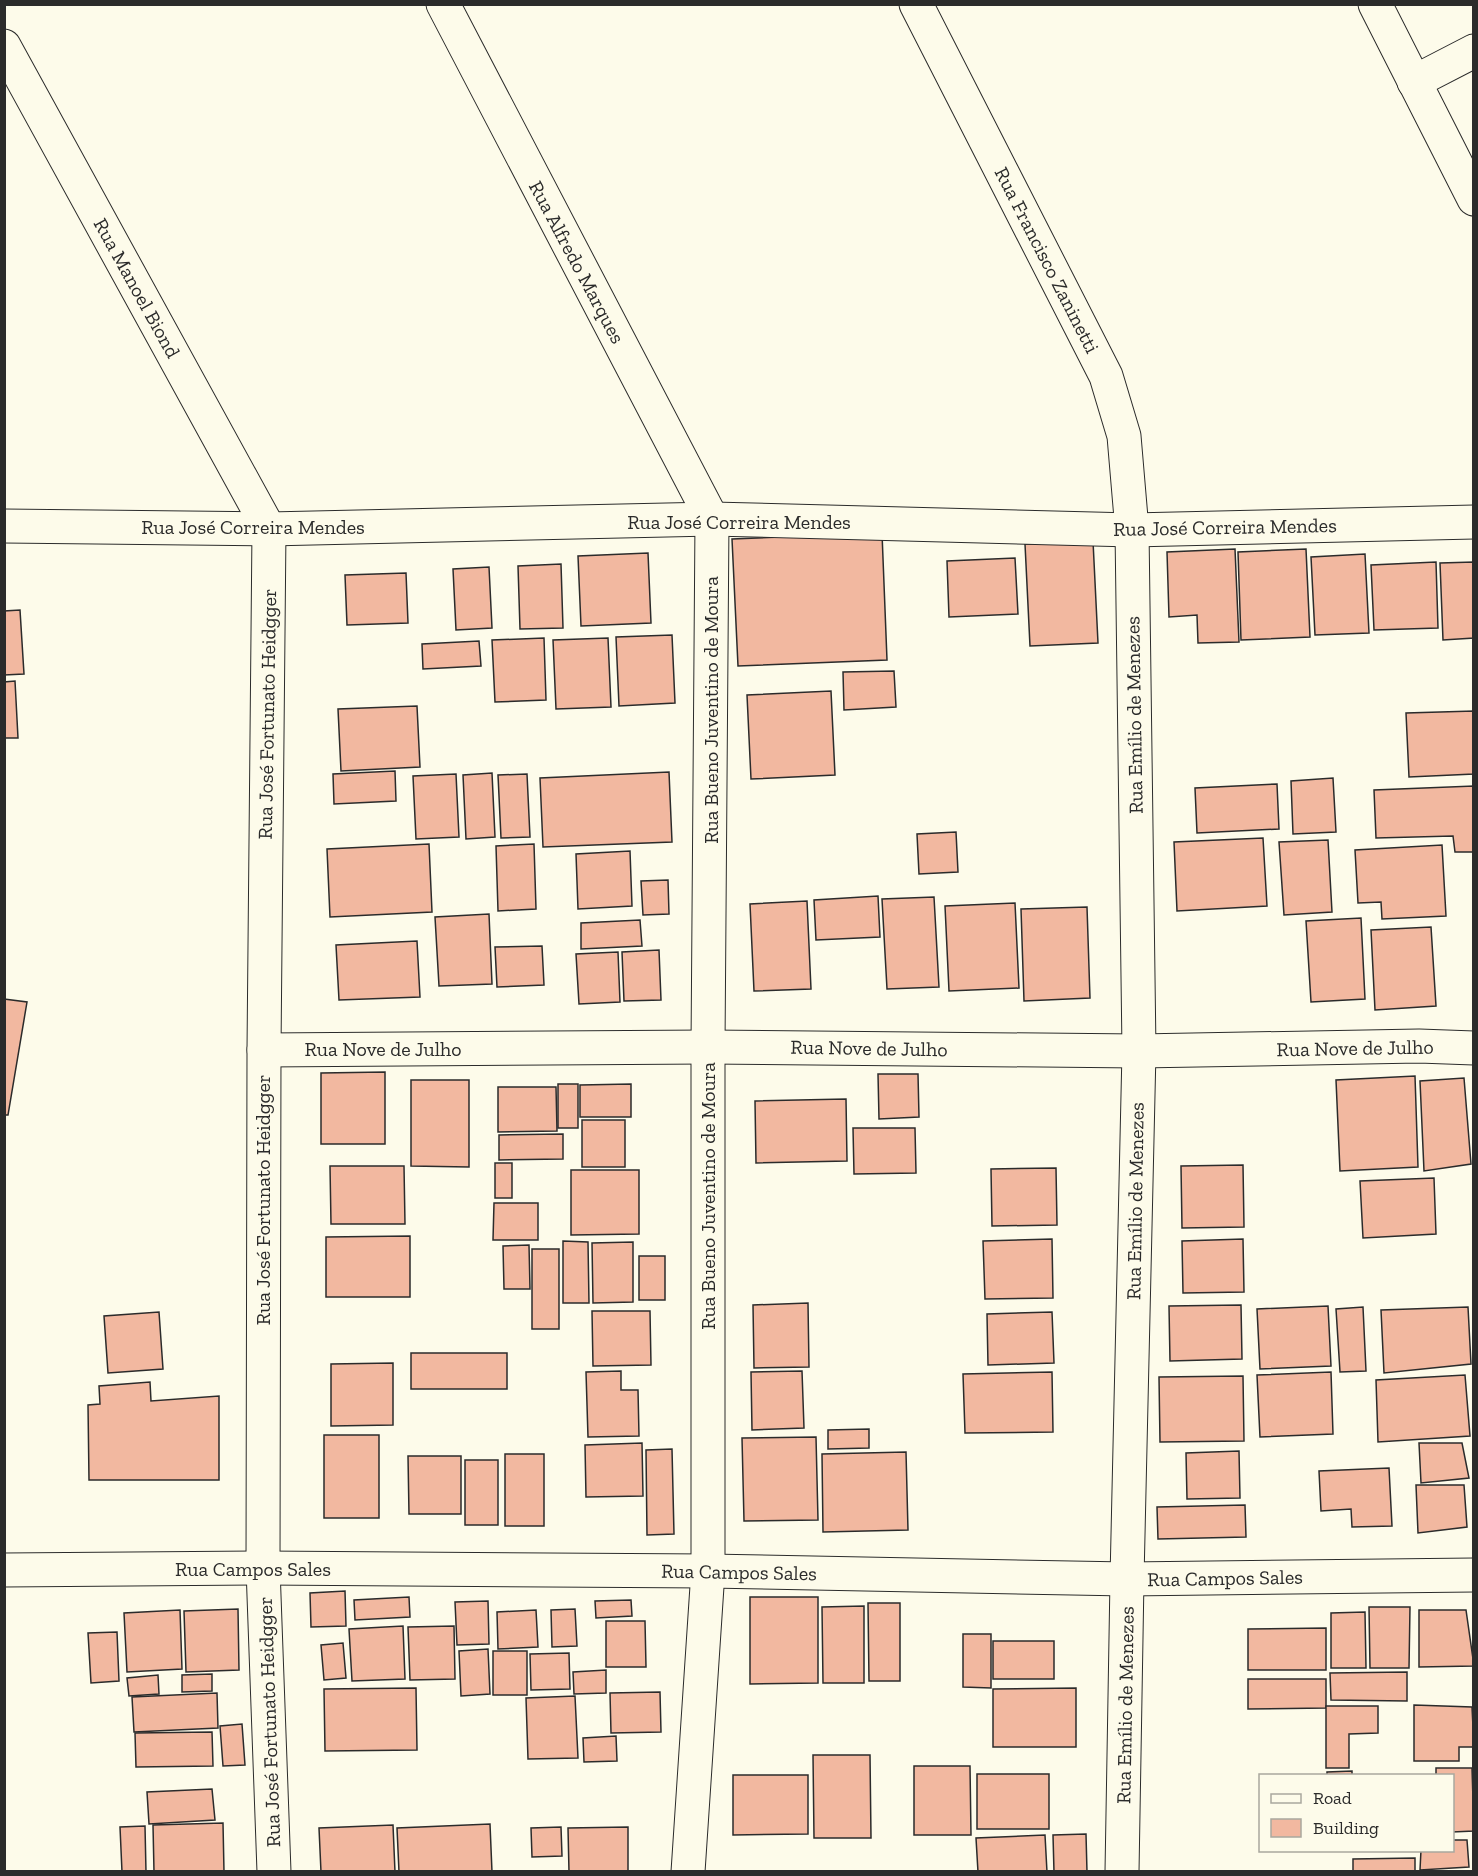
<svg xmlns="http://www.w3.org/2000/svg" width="1478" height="1876" font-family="'Zilla Slab',serif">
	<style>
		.building { fill: #f2b8a0; stroke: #2b2b2b; stroke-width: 1.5 }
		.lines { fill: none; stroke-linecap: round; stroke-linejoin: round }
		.street-casing { stroke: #2b2b2b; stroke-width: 35 }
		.street { stroke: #fdfbea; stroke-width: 33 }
		.labels { text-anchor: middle; stroke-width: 4.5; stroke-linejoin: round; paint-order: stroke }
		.street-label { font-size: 20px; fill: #2b2b2b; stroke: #fdfbea }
	</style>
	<rect width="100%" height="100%" fill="#fdfbea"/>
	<g class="building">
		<path d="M882,533L887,660L738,666L732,539Z"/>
		<path d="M1093,541L1098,643L1030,646L1025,544Z"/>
		<path d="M1235,549L1239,642L1198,643L1197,615L1169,617L1167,552Z"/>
		<path d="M1306,549L1310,637L1241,640L1238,552Z"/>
		<path d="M648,553L651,623L581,626L578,556Z"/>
		<path d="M1365,554L1369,633L1315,635L1311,557Z"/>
		<path d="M1015,558L1018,614L949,617L947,561Z"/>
		<path d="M1436,562L1438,628L1374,630L1371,565Z"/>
		<path d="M1474,562V638L1443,640L1440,563Z"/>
		<path d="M561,564L563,628L520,629L518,566Z"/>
		<path d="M489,567L492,628L456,630L453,569Z"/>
		<path d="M406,573L408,623L347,625L345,575Z"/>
		<path d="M20,610L24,674L4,675V611Z"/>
		<path d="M672,635L675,703L619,706L616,637Z"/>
		<path d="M544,638L546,700L495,702L492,640Z"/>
		<path d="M608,638L611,707L556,709L553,640Z"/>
		<path d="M479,641L481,666L423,669L422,644Z"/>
		<path d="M894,671L896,707L844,710L843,672Z"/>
		<path d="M15,681L18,738H4V682Z"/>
		<path d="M831,691L835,775L751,779L747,695Z"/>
		<path d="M417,706L420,767L341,771L338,709Z"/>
		<path d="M1474,711V774L1409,777L1406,713Z"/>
		<path d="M395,771L396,801L334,804L333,774Z"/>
		<path d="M669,772L672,842L543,847L540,778Z"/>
		<path d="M492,773L495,837L466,839L463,775Z"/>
		<path d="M456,774L459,837L416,839L413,776Z"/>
		<path d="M527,774L530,837L501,838L498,775Z"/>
		<path d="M1333,778L1336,832L1293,834L1291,781Z"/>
		<path d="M1277,784L1279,829L1197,833L1195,788Z"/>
		<path d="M1474,786V852H1455L1453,836L1376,838L1374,790Z"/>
		<path d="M956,832L958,872L919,874L917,834Z"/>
		<path d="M1263,838L1267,906L1177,911L1174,842Z"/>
		<path d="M1328,840L1332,912L1284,915L1279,842Z"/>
		<path d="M429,844L432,912L330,917L327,849Z"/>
		<path d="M534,844L536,909L498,911L496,846Z"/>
		<path d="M1442,845L1446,916L1382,919L1381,902L1358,903L1355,850Z"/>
		<path d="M630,851L632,906L578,909L576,854Z"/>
		<path d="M668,880L669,914L643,915L641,881Z"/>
		<path d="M878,896L880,937L816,940L814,900Z"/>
		<path d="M934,897L939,987L887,989L882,899Z"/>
		<path d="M807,901L811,989L754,991L750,904Z"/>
		<path d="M1015,903L1019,988L949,991L945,906Z"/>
		<path d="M1087,907L1090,998L1024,1001L1021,909Z"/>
		<path d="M489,914L492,984L439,986L435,917Z"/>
		<path d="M1361,918L1365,999L1311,1002L1306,921Z"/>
		<path d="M640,920L642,946L581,949V923Z"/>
		<path d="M1431,927L1436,1006L1375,1010L1371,930Z"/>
		<path d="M417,941L420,997L339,1000L336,945Z"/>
		<path d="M542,946L544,985L497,987L495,947Z"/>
		<path d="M659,950L661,1000L624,1001L622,952Z"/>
		<path d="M618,952L620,1002L579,1004L576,954Z"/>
		<path d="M4,999L27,1002L8,1115H4Z"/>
		<path d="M385,1072V1144H321V1073Z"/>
		<path d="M878,1074H918L919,1117L879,1119Z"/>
		<path d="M1415,1076L1418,1167L1340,1171L1336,1080Z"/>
		<path d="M1464,1078L1471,1164L1424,1171L1420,1081Z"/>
		<path d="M411,1080H469V1167L411,1166Z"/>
		<rect x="558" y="1084" width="20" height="44"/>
		<path d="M631,1084V1117H580V1085Z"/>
		<path d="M498,1087H556L557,1131L498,1132Z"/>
		<path d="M846,1099L847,1161L756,1163L755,1101Z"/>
		<rect x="582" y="1120" width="43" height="47"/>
		<path d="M853,1128H915L916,1173L854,1174Z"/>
		<path d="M563,1134V1159L499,1160V1135Z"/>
		<rect x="495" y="1163" width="17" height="35"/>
		<path d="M1243,1165L1244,1227L1182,1228L1181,1166Z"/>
		<path d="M330,1166H404L405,1224H331Z"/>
		<path d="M1056,1168L1057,1225L992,1226L991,1169Z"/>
		<path d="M571,1170H639V1234L571,1235Z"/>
		<path d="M1434,1178L1436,1234L1363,1238L1360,1181Z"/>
		<path d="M494,1203H538V1240H493Z"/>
		<path d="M410,1236V1297H326V1237Z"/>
		<path d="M1052,1239L1053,1298L985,1299L983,1241Z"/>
		<path d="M1243,1239L1244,1292L1183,1293L1182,1241Z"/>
		<path d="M563,1241L588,1242L589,1303H563Z"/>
		<path d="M633,1242V1302L593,1303L592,1243Z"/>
		<path d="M529,1245L530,1289H504L503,1246Z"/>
		<rect x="532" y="1249" width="27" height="80"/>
		<rect x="639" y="1256" width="26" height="44"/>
		<path d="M808,1303L809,1367L754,1368L753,1305Z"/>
		<path d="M1241,1305L1242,1359L1170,1361L1169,1306Z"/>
		<path d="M1328,1306L1331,1366L1260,1369L1257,1309Z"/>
		<path d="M1363,1307L1366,1371L1340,1372L1336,1309Z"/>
		<path d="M1468,1307L1471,1364L1384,1373L1381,1310Z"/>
		<path d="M592,1311H650L651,1365L593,1366Z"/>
		<path d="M159,1312L163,1369L108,1373L104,1316Z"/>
		<path d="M1052,1312L1054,1363L988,1365L987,1314Z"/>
		<rect x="411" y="1353" width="96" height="36"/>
		<path d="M393,1363V1425L331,1426V1364Z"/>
		<path d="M621,1371V1390H638L639,1436L588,1437L586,1372Z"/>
		<path d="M802,1371L804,1428L752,1430L751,1372Z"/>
		<path d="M1052,1372L1053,1432L965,1433L963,1374Z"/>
		<path d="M1331,1372L1333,1434L1260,1437L1257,1375Z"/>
		<path d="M1465,1375L1470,1436L1378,1442L1376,1380Z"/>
		<path d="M1243,1376L1244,1441L1160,1442L1159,1377Z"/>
		<path d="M150,1382L151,1401L219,1396V1480H89L88,1405L100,1404L99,1386Z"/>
		<path d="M869,1429V1448L828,1449V1430Z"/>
		<rect x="324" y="1435" width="55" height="83"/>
		<path d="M816,1437L818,1520L744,1521L742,1438Z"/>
		<path d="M642,1443L643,1496L586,1497L585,1445Z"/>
		<path d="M1419,1443H1462L1469,1478L1421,1483Z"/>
		<path d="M672,1449L674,1534L647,1535L646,1450Z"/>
		<path d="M1239,1451L1240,1498L1187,1499L1186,1453Z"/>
		<path d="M906,1452L908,1530L823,1532L822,1454Z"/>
		<rect x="505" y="1454" width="39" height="72"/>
		<path d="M408,1456H461V1514H409Z"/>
		<rect x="465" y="1460" width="33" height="65"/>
		<path d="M1389,1468L1392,1526L1352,1527L1351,1509L1321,1511L1319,1471Z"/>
		<path d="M1416,1485H1464L1467,1527L1418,1533Z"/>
		<path d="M1245,1505L1246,1537L1158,1539L1157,1507Z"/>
		<path d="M345,1591L346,1626L311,1627L310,1593Z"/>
		<path d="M409,1597L410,1617L355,1620L354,1600Z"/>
		<path d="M750,1597H818V1683L750,1684Z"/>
		<path d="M631,1600L632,1616L596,1618L595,1601Z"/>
		<path d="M488,1601L489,1644L457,1645L455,1602Z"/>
		<path d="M868,1603H900V1681H869Z"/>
		<path d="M864,1606V1683H823L822,1607Z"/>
		<path d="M1369,1607H1410L1409,1668H1370Z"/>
		<path d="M238,1609L239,1670L186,1672L184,1611Z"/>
		<path d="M575,1609L577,1646L552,1647L551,1610Z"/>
		<path d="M180,1610L182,1669L127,1672L124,1613Z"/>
		<path d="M536,1610L538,1647L498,1649L497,1612Z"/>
		<path d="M1419,1610H1466L1474,1666L1419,1667Z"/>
		<path d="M1365,1612L1366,1668H1331V1613Z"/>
		<path d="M606,1621H645L646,1667H606Z"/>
		<path d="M403,1626L405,1679L352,1681L349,1629Z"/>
		<path d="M454,1626L455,1679L410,1680L408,1627Z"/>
		<path d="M1326,1628V1670H1248V1629Z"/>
		<path d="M117,1632L119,1681L91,1683L88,1633Z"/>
		<path d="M963,1634H991V1688L963,1687Z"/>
		<rect x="993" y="1641" width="61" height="38"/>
		<path d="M343,1643L346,1678L324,1680L321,1645Z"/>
		<path d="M488,1649L490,1694L461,1696L459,1651Z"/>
		<rect x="493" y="1651" width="34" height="44"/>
		<path d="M569,1653L570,1689L531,1690L530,1654Z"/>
		<path d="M606,1670V1693L574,1694L573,1672Z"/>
		<path d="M1407,1672V1701L1331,1700L1330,1673Z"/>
		<path d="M212,1674V1691L182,1692V1675Z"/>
		<path d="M158,1675L159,1694L129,1696L127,1678Z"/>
		<path d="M1248,1679H1326V1708L1248,1709Z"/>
		<path d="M416,1688L417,1750L325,1751L324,1689Z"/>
		<path d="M1076,1688V1747H993V1689Z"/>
		<path d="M660,1692L661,1732L611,1733L610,1693Z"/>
		<path d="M217,1693L218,1728L134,1732L132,1697Z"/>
		<path d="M575,1696L578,1758L528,1759L526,1698Z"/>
		<path d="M1414,1705L1472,1707L1474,1747H1459V1761H1414Z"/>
		<path d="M1326,1706H1378V1733L1349,1734V1768H1326Z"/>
		<path d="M242,1724L245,1765L223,1766L220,1726Z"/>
		<path d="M212,1732L213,1766L136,1767L135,1733Z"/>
		<path d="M616,1736L617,1761L584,1762L583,1738Z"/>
		<path d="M813,1755H870L871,1838H814Z"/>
		<path d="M914,1766H970L971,1835H914Z"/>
		<path d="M1436,1768H1472L1474,1831L1452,1832V1776H1436Z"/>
		<path d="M1352,1771V1776H1327V1772Z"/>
		<rect x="977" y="1774" width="72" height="55"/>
		<path d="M733,1775H808V1834L733,1835Z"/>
		<path d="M212,1789L215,1820L149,1824L147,1792Z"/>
		<path d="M223,1823L224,1872H154L153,1825Z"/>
		<path d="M490,1824L492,1872H399L397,1828Z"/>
		<path d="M393,1825L395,1872H321L319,1828Z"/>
		<path d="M145,1826L146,1872H122L120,1827Z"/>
		<path d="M561,1827L562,1856L532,1857L531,1828Z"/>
		<path d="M628,1827V1872H569L568,1828Z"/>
		<path d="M1086,1834L1087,1872H1054L1053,1835Z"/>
		<path d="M1045,1835L1047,1872H978L976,1838Z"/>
		<path d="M1452,1840H1467L1469,1867L1420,1870L1421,1850H1452Z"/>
		<path d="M1415,1858V1872H1353V1859Z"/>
	</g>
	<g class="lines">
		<g class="street-casing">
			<g id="street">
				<path d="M443,4L712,519L708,1047V1571L688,1872"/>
				<path d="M916,4L1106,376L1124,436L1132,530L1139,1051L1127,1579L1122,1872"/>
				<path d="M1375,4L1474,199"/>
				<path d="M4,46L269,529L264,1050L263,1568L274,1872"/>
				<path d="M1414,82L1474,51"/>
				<path d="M4,526L269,529L712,519L1132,530L1474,522"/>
				<path d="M264,1050L708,1047L1139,1051L1419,1046L1474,1048"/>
				<path d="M4,1570L263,1568L708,1571L1127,1579L1474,1575"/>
			</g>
		</g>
		<use href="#street" class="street"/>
	</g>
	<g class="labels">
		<g class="street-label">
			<text transform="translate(1047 260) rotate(63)" y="7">Rua Francisco Zaninetti</text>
			<text transform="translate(577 262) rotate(62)" y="7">Rua Alfredo Marques</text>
			<text transform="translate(137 288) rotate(61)" y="7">Rua Manoel Biond</text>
			<text x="739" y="529">Rua José Correira Mendes</text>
			<text x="253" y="534">Rua José Correira Mendes</text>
			<text transform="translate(1225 527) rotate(-1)" y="7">Rua José Correira Mendes</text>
			<text transform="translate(711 710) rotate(-90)" y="7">Rua Bueno Juventino de Moura</text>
			<text transform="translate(267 714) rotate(-89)" y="7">Rua José Fortunato Heidgger</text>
			<text transform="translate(1134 715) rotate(-91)" y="7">Rua Emílio de Menezes</text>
			<text transform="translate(869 1048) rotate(1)" y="7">Rua Nove de Julho</text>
			<text transform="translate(1355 1048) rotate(-1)" y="7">Rua Nove de Julho</text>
			<text x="383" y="1056">Rua Nove de Julho</text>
			<text transform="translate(708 1196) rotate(-90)" y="7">Rua Bueno Juventino de Moura</text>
			<text transform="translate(263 1200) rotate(-90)" y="7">Rua José Fortunato Heidgger</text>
			<text transform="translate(1135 1201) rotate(-89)" y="7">Rua Emílio de Menezes</text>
			<text x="253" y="1576">Rua Campos Sales</text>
			<text transform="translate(739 1572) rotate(1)" y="7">Rua Campos Sales</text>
			<text transform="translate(1225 1578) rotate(-1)" y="7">Rua Campos Sales</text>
			<text transform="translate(1125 1705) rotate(-89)" y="7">Rua Emílio de Menezes</text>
			<text transform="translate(269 1722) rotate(-92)" y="7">Rua José Fortunato Heidgger</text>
		</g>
	</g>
	<rect width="1478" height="1876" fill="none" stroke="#2b2b2b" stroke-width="12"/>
	<rect x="1259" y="1774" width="195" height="78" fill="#fdfbea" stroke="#a9a89e" stroke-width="1.5"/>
	<rect x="1271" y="1794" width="30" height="9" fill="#fdfbea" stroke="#a9a89e" stroke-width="1.5"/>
	<text x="1313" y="1804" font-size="18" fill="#2b2b2b">Road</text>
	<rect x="1271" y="1819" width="30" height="18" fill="#f2b8a0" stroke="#a9a89e" stroke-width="1.5"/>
	<text x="1313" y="1834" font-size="18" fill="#2b2b2b">Building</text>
</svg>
